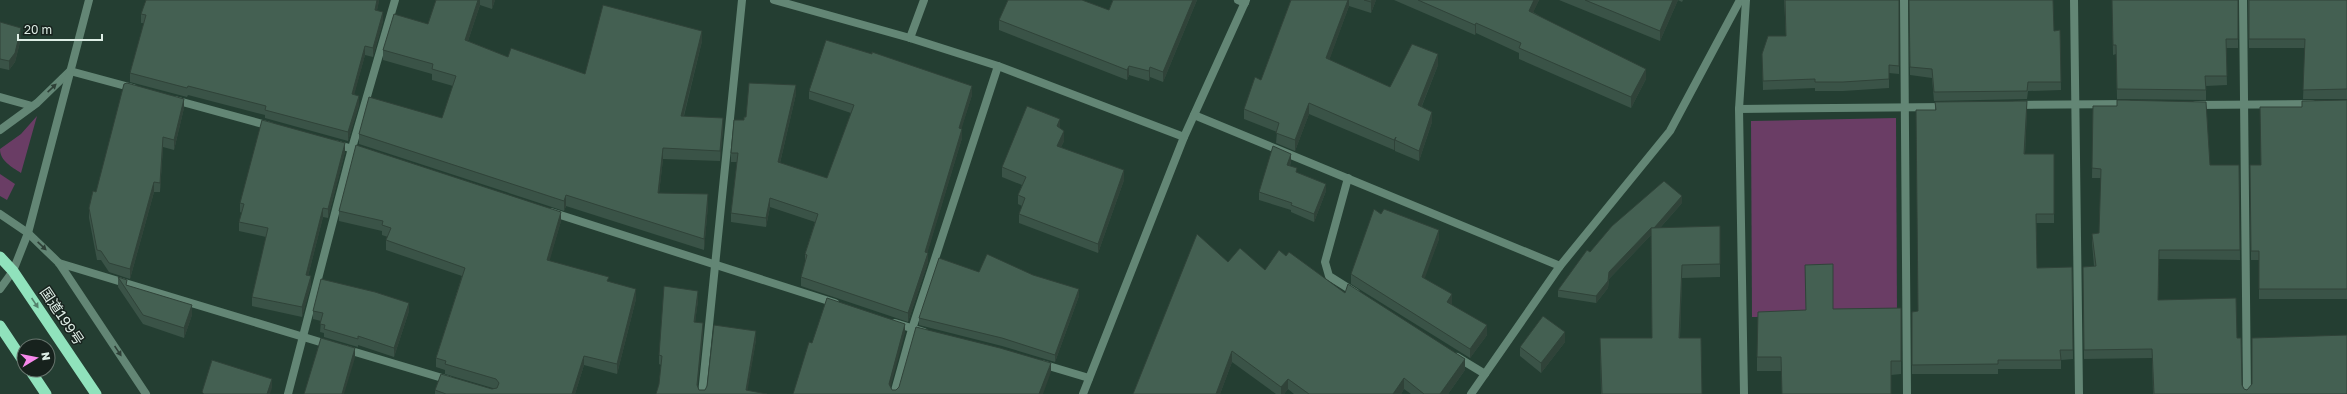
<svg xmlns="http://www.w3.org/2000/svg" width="2347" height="394" font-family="'Golos Text','Noto Sans JP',sans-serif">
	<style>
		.green { fill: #6a3d65 }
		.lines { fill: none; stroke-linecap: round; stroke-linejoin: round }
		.minor { stroke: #638675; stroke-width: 8 }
		.tertiary { stroke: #638675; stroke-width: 8 }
		.trunk { stroke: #90e2bc; stroke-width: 11 }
		.wall { fill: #3a5347 }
		.shaded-wall { fill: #304339 }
		.building { fill: #446052; stroke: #304339 }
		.oneway { fill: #2e4037 }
		.oneway2 { fill: #54826c }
		.labels { text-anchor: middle; stroke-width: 3; stroke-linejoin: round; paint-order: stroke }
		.street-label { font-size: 14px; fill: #deeee6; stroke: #17221d }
	</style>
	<rect width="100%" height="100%" fill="#243e32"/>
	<g class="green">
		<path d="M37,116L21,173C12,167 0,161 0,149L21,134Z"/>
		<path d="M1896,118L1897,316L1752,317L1751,121Z"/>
		<path d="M0,174L15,184L7,200L0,196Z"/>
	</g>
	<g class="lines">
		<g class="minor">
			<path d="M1238,0L1245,3"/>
			<path d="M1904,0L1907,394"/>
			<path d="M2074,0L2079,394"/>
			<path d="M2243,0L2247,394"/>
			<path d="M910,38L924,0"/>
			<path d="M0,97L32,106"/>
			<path d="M175,100L270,126"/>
			<path d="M2016,105L2128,104"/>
			<path d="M2196,105L2312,104"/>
			<path d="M1739,109L1946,107"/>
			<path d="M1194,115L1560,266"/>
			<path d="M0,130L37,103L70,71L133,88"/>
			<path d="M335,144L364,152"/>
			<path d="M1348,178L1325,262L1329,276L1356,293"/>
			<path d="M551,212L835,303"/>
			<path d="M59,263L330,345"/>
			<path d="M895,323L924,332"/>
			<path d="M345,349L449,380"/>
			<path d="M1457,357L1485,374"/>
			<path d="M1042,364L1089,378"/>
			<path d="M288,394L352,148L395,0"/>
			<path d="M702,394L742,0"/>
			<path d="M894,394L912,329L998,66"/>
			<path d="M1471,394L1560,266L1670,131L1740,0"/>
			<path d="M1744,394L1739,109L1746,0"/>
		</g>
		<g class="tertiary">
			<path d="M774,0L910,38L998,66L1184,137"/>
			<path d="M0,214L28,233L59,263L146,394"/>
			<path d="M0,289L13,271L28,233L89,0"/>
			<path d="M1083,394L1184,137L1246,0"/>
		</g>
		<g class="trunk">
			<path d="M0,257L13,271L96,394"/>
			<path d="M0,326L24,362"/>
			<path d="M30,370L46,394"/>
		</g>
	</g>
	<g class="wall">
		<path d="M379,0L377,10L383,21L373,57L365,55L354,94L359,105L348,141L265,118V115L188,95L187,97L130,82V73L144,23H141V14Z"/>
		<path d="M436,0H495L492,9L480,5L468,41L508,57L585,74L702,41L684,116L723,128L720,161L663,159L659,193L708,205L704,250L566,206L564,211L359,144V134L442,118L453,86L432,80V74L383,60V50L428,24Z"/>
		<path d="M1113,0H1197L1163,82L1150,77L1149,81L1129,75L1127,80L999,30V20L1109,10Z"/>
		<path d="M1291,0H1376L1371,13L1349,6L1329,60L1390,87L1438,65L1422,106L1432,122L1419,161L1395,151V149L1394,150L1309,114L1295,151L1276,143L1277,132L1244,119V109L1261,80Z"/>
		<path d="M1394,0H1539L1533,12L1646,79L1631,108L1519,59V53L1476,33L1475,35Z"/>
		<path d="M1559,0H1683L1682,2L1678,0L1660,41Z"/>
		<path d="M1784,0H1899V74L1889,73V88L1843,91H1815V88L1763,90L1762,54L1786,36Z"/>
		<path d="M1909,0L2054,31L2060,30L2061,90L2028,91L2027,99L1934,101L1932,78L1910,75Z"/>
		<path d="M2112,0H2238V48H2226L2227,85L2206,86V100L2117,99L2116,54L2113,55Z"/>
		<path d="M2248,0H2347V99H2303L2305,48H2249Z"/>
		<path d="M0,22L21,38L15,62L9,70L0,68Z"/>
		<path d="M809,91L972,95L961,129L962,138L927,253L928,262L908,322L801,286V277L805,263V254L815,222L770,207L766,227L731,222V213L737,162H731V153L744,120L746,117L796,94L780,163L827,178L851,113L809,99Z"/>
		<path d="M2347,100V299H2259V260H2251L2250,165H2261L2302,107Z"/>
		<path d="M1935,102L2027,110L2025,154H2054V223H2036L2037,268L2072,267L2073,359L2061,360V369H1998V374H1912V312L1918,311L1935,110Z"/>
		<path d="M2093,106L2210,165H2239L2240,260L2159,259L2158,300L2237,338L2242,385L2244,389L2247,390L2347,394H2153L2152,358L2084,359L2083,267L2094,266L2092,243V234L2099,233L2101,178H2092Z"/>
		<path d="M184,108L174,150L163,147L160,192H154L130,279L109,272L101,260H97L89,218V208L96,192Z"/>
		<path d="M1060,128L1064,141L1061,147L1124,180L1098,253L1019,223V214L1022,206L1018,204V195L1022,185L1002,177V167Z"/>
		<path d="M345,152L328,218L323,217L308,276L311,285L302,317L252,306V297L266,237L239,231V222L242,213L240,212V203Z"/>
		<path d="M1291,161L1290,166L1297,173L1326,191L1314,222L1291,212V210L1259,200V192Z"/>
		<path d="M1682,203L1660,228L1720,226V277L1682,278L1680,338L1702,394H1601L1600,338H1652L1651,235L1609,279L1608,288L1596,303L1558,297V290L1590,252Z"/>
		<path d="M339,211L561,221L549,261L609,281L636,299L617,374L584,365L575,394H435V390L492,389H496L445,374V370L436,367V358L462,276L386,250V240L388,237L382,235V231L339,221Z"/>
		<path d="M1381,214L1439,239L1424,278L1452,303L1451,304L1487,335L1470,358L1351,284V274Z"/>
		<path d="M1286,256L1345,293L1465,370L1448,394H1411L1404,389L1401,394H1294L1288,389L1284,394H1276L1232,362L1220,394H1133L1228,262L1265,270Z"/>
		<path d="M1805,265L1833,309L1901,308V374L1891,375L1781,371H1757V357L1806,310Z"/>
		<path d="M979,272L1033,275L1079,296L1055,362L1002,346L919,325V318Z"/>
		<path d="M118,277L127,286L192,315L184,338L143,324L118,287Z"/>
		<path d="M698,300L695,322L703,332L697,386L699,390H705L756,340L747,390L656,394L659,384L661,365L659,364V355Z"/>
		<path d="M313,311H409L394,357L358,345V347L324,337V333L320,332L321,321L313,319Z"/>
		<path d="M1565,342L1541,373L1520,356V347Z"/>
	</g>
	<g class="shaded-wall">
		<path d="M377,0H379V2L375,18V10Z"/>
		<path d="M478,0H480V5L465,50V40Z"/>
		<path d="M492,0H495L492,9Z"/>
		<path d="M1193,0H1197L1163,82V72Z"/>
		<path d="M1348,0H1349V6L1326,69V58Z"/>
		<path d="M1372,0H1376L1371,13V2Z"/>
		<path d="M1534,0H1539L1529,21V11Z"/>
		<path d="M1673,0H1678L1660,41V31Z"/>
		<path d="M383,12V21L373,57V48Z"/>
		<path d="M1476,23V33L1475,35V25Z"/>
		<path d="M21,28V38L15,62L9,70V61Z"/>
		<path d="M702,31V41L681,126V116Z"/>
		<path d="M365,46V55L352,103V94Z"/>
		<path d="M1438,54V65L1418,115V105Z"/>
		<path d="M1129,66V75L1127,80V70Z"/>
		<path d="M1150,67V77L1149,81V71Z"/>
		<path d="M1646,69V79L1631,108V97Z"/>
		<path d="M796,85V94L778,171V162Z"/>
		<path d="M972,86V95L959,137V128Z"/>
		<path d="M359,96V105L348,141V132Z"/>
		<path d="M184,99V108L174,150V140Z"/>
		<path d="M2027,101V110L2024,163V154Z"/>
		<path d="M1309,103V114L1295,151V140Z"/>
		<path d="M1432,112V122L1419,161V151Z"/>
		<path d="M723,118V128L720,161V151Z"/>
		<path d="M1060,119V128L1057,126Z"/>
		<path d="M962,129V138L925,261V252Z"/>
		<path d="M1064,131V141L1057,155V146Z"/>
		<path d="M163,137V147L160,192V183Z"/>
		<path d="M1396,137L1395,140V149L1394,150V140Z"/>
		<path d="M345,143V152L328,218V209Z"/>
		<path d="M663,148V159L658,203V193Z"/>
		<path d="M1291,154V161L1287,173V165Z"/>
		<path d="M1124,170V180L1098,253V244Z"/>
		<path d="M154,182V192L130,279V269Z"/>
		<path d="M1326,184V191L1314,222V214Z"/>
		<path d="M708,194V205L704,250V239Z"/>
		<path d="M566,195V206L564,211V201Z"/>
		<path d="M1682,196V203L1651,238V231Z"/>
		<path d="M770,198V207L766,227V218Z"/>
		<path d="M323,208V217L306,284V275Z"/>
		<path d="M561,212V221L547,270V260Z"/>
		<path d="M1651,228V235L1609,279L1608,288L1596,303V296L1609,272Z"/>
		<path d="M1439,230V239L1422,286V277Z"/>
		<path d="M928,253V262L908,322V313Z"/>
		<path d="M1682,265V278L1679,351V338Z"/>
		<path d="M311,276V285L302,317V307Z"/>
		<path d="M636,289V299L617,374V364Z"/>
		<path d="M1079,289V296L1055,362V355Z"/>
		<path d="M698,291V300L694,331V322Z"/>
		<path d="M1452,294V303L1447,311V302Z"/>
		<path d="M409,303V311L394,357V348Z"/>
		<path d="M192,305V315L184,338V328Z"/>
		<path d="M703,323V332L697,393V385Z"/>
		<path d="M905,324V333L889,393V384Z"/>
		<path d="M1487,325V335L1470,358V349Z"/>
		<path d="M756,331V340L747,394L746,390Z"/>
		<path d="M1565,332V342L1541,373V363Z"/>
		<path d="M355,348V358L344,394H342Z"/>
		<path d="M1232,351V362L1220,394H1216Z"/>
		<path d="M584,356V365L575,394H572Z"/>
		<path d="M1465,359V370L1448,394H1440Z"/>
		<path d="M1051,363V372L1043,394H1039Z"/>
		<path d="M1404,378V389L1401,394H1393Z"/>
		<path d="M272,379V388L270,394H267Z"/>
		<path d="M1288,379V389L1284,394H1281V387Z"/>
	</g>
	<g class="building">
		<path d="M146,0H377L375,10L383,12L373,48L365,46L352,94L359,96L348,132L265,110L266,106L188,86L187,88L130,73L146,15L141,14Z"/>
		<path d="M436,0H478L465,40L508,57L511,48L585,74L603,5L702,31L681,116L723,118L720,151L663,148L658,193L708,194L704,239L566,195L564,201L359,134L369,97L442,118L456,76L432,69L433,64L383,50L394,14L428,24Z"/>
		<path d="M1008,0H1082L1109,10L1113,0H1193L1163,72L1150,67L1149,71L1129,66L1127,70L999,20Z"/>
		<path d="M1291,0H1348L1326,58L1390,87L1412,44L1438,54L1418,105L1432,112L1419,151L1395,140L1396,137L1394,140L1309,103L1295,140L1276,133L1279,123L1244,109L1255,77L1261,80Z"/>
		<path d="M1364,0H1372L1371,2Z"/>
		<path d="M1418,0H1534L1529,11L1646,69L1631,97L1519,48L1521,43L1476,23L1475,25Z"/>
		<path d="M1585,0H1673L1660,31Z"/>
		<path d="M1785,0H1899V66L1889,65V79L1843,82H1815V79L1763,81L1762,54L1768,36H1786Z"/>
		<path d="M1909,0H2053L2054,31L2060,30L2061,82H2028L2027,91L1934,92L1932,69L1910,67Z"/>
		<path d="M2112,0H2238V39H2226L2227,76H2205L2206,90L2117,89L2116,45H2113Z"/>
		<path d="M2249,0H2347V89L2303,90L2305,39H2249Z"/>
		<path d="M0,22L21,28L15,53L9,61L0,59Z"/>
		<path d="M826,40L872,54V52L972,86L959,128L962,129L925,252L928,253L908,313L801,277L807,255L805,254L818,214L770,198L766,218L731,213L738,153H731L734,120H744V117H746L749,83L796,85L778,162L827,178L854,105L809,91Z"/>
		<path d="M127,83L184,99L174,140L163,137L160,183L154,182L130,269L109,263L101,251L97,250L89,208L93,191L96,192L124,84Z"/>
		<path d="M2117,100L2206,102L2210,165H2239L2240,250H2159L2158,300L2236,298L2237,338H2241L2242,385L2244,389L2247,390L2252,384V338L2347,335V394H2154L2152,349L2084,350L2083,267L2096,266L2092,234L2099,233L2101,169L2092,168L2093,106H2117Z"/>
		<path d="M2347,100V289H2259V251H2251L2250,165H2261L2260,107H2302V101Z"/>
		<path d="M2027,101L2024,154H2054V214H2036L2037,268L2072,267L2073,350H2060L2061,360H1998V364L1912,365V312L1918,311L1916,110H1936L1935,102Z"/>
		<path d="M1027,106L1060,119L1057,126L1064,131L1057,146L1124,170L1098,244L1019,214L1025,198L1018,195L1026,177L1002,167Z"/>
		<path d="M262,120L345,143L328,209L323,208L306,275L311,276L302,307L252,297L268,228L239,222L244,204L240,203Z"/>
		<path d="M356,145L561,212L547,260L609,277L607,281L636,289L617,364L584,356L572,394H446L435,390L441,374L492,389L497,388L499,383L496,379L445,364L446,361L436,358L465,268L386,240L391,228L382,225L383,221L339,211Z"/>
		<path d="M1273,146L1291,154L1287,165L1297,168L1296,172L1326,184L1314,214L1291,205L1292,203L1259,192Z"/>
		<path d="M1664,181L1682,196L1654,228H1651V231V228L1609,272L1608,281L1596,296L1558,290L1587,250L1590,252L1612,226Z"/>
		<path d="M1374,209L1381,214L1384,209L1439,230L1422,277L1452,294L1447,302L1487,325L1470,349L1351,274Z"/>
		<path d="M1720,226V264L1682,265L1679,338H1701L1702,394H1602L1600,338H1652L1651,228Z"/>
		<path d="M1197,234L1228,262L1240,248L1265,270L1279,250L1286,256L1289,252L1345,293L1348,284L1465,359L1440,394H1424L1404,378L1393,394H1309L1288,379L1281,387L1232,351L1216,394H1133Z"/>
		<path d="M987,254L1033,275L1079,289L1055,355L1002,338L919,318L939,258L979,272Z"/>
		<path d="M1833,264V309L1901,308V361H1891V394H1782L1781,357H1757L1758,312L1806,310L1805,265Z"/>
		<path d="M118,277L127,280L126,285L192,305L184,328L143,315Z"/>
		<path d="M321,279L375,292L409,303L394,348L358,336V339L324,329L325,325L320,324L323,313L313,311Z"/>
		<path d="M664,286L698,291L694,322L703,323L697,385L699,390H705L707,386L714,325L756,331L746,390L767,394H656L659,384L662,356L659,355Z"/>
		<path d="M827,298L905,324L889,384L892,390H896L899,387L916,327L1000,348L1051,363L1039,394H793L809,342L812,343Z"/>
		<path d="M1543,316L1565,332L1541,363L1520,347Z"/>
		<path d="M321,338L355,348L342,394H304Z"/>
		<path d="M212,360L272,379L267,394H204L202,392Z"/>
	</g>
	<defs><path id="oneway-solid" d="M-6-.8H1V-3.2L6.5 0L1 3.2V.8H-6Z"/></defs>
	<g class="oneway">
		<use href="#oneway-solid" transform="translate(52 88) rotate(-43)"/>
		<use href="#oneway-solid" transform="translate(42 246) rotate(43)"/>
		<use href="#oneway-solid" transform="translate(118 351) rotate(56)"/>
	</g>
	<use class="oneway2" href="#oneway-solid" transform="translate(35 303) rotate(56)"/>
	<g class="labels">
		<g class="street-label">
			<text transform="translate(62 316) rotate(56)" y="5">国道199号</text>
		</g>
	</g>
	<g transform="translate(36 358) rotate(80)"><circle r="19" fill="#17221d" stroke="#67746d"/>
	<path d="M0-3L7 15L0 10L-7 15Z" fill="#f788eb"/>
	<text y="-6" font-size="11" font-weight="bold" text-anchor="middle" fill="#deeee6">N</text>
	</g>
	<path d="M18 34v6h84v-6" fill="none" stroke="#deeee6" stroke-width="2"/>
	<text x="24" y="34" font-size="12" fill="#deeee6" stroke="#17221d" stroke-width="3" paint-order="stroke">20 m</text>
</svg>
